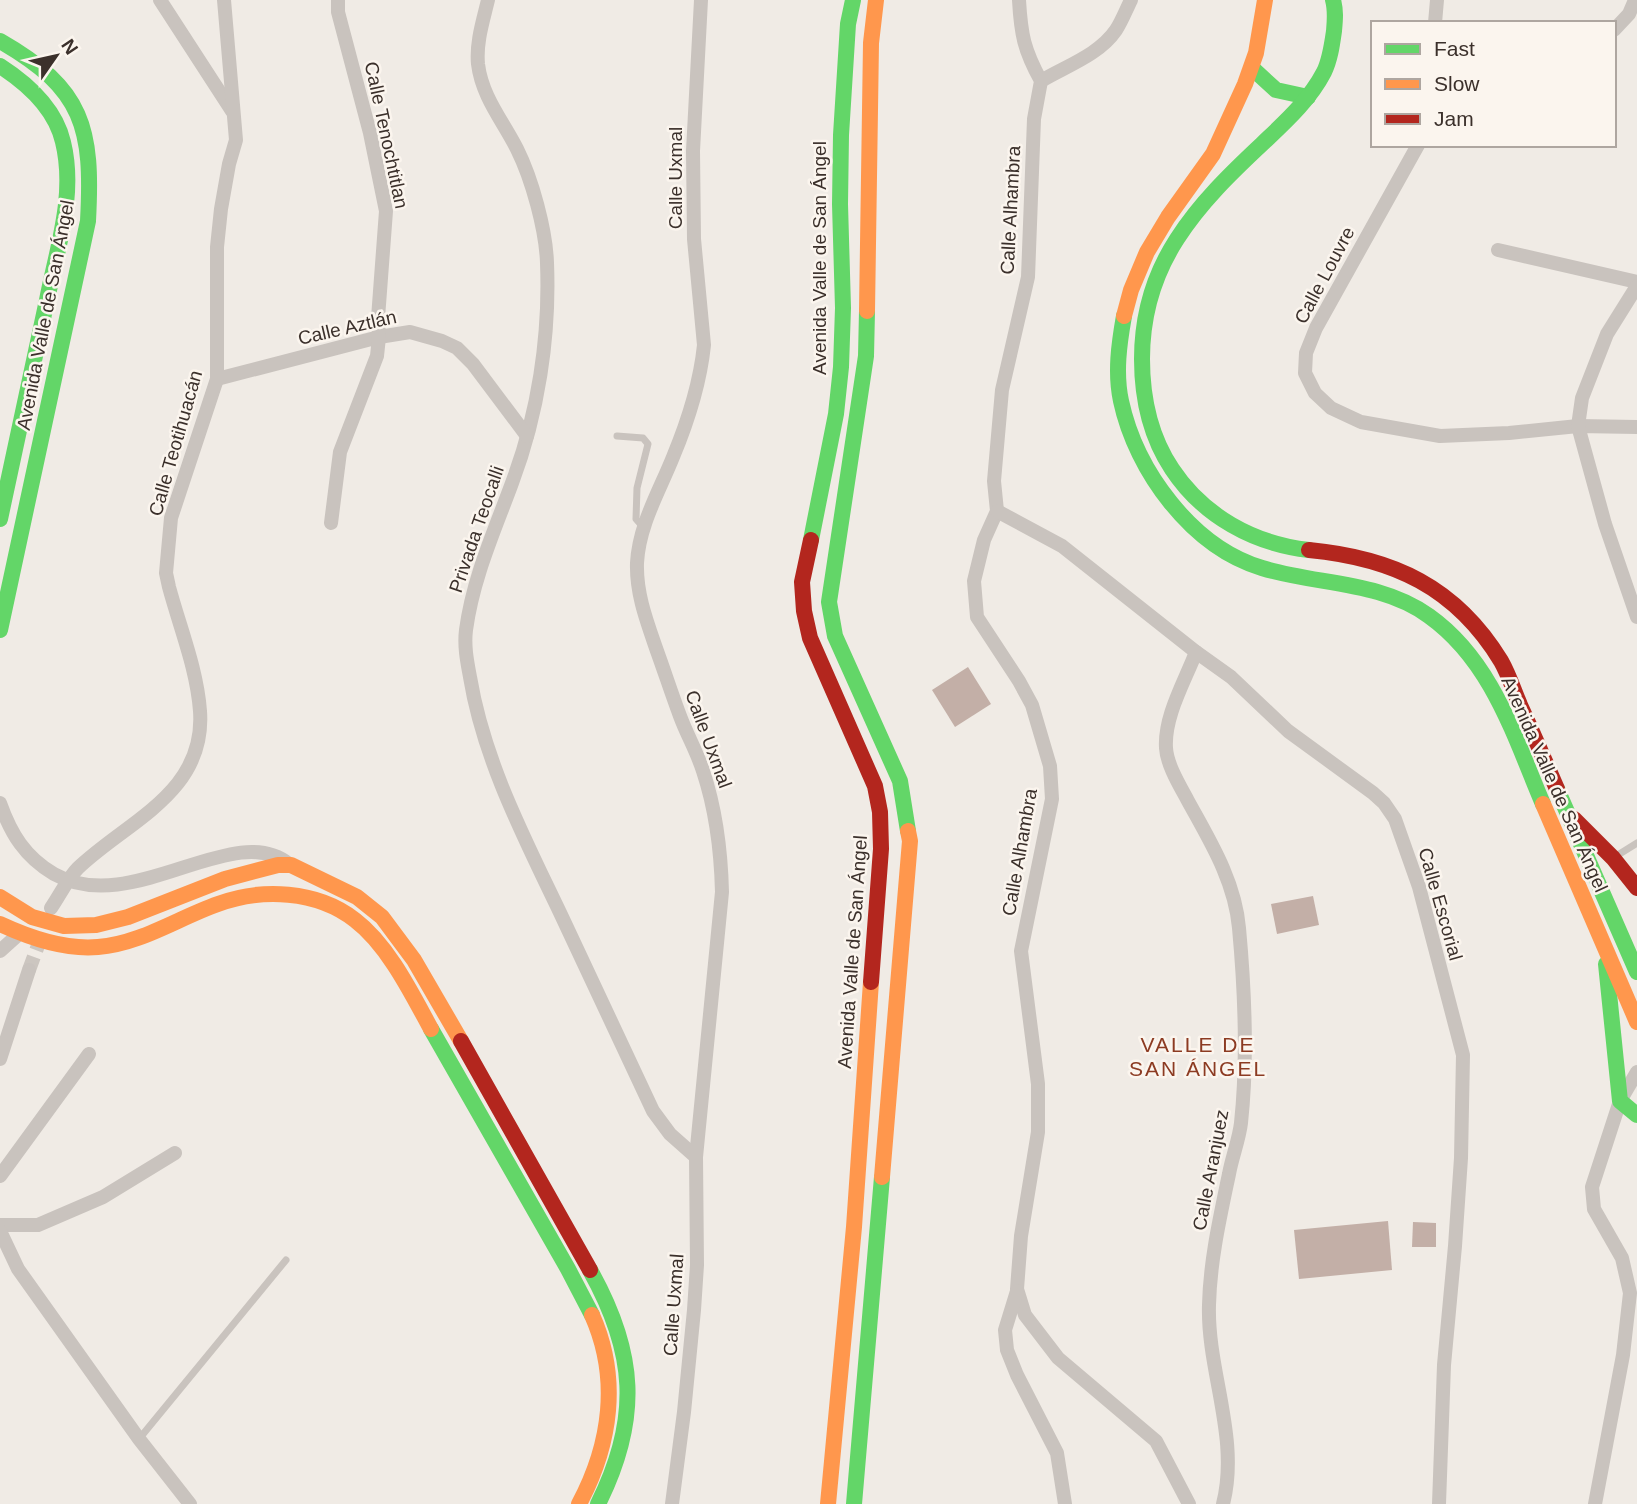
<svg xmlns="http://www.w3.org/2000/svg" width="1637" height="1504" font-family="Helvetica,sans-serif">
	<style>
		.building { fill: #c3afa7 }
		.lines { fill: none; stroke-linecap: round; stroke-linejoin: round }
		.street-tunnel { stroke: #ccc6c0; stroke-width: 14; stroke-dasharray: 14 7; stroke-linecap: butt }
		.lane { stroke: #c9c3be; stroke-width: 7 }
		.street { stroke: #c9c3be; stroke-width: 14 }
		.fast { stroke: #63d668; stroke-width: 16 }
		.slow { stroke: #ff974d; stroke-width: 16 }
		.jam { stroke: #b3261e; stroke-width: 16 }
		.labels { text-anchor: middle; stroke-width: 5; stroke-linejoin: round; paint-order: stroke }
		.street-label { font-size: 19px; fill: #3b302b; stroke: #fbf5ee }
		.neighbourhood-label { font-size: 21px; letter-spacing: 2px; fill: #8c3b22; stroke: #fbf5ee }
	</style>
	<rect width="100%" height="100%" fill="#f0ebe5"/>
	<g class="building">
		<path d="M968,667L991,704L955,727L932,690Z"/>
		<path d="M1313,896L1319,925L1277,934L1271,904Z"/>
		<path d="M1388,1221L1392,1270L1299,1279L1294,1230Z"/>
		<path d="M1413,1222L1436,1223V1247H1412Z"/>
	</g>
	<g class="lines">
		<path class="street-tunnel" d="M29,970L43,932"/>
		<g class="lane">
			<path d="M617,436L643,438L648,444L637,488L636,519L643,527"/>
			<path d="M1613,858L1637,843"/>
			<path d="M139,1439L286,1260"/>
		</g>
		<g class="street">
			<path d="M160,0L232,111"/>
			<path d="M488,0C483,21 476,42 478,64C482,97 503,121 517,149C532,179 546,230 547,263C550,337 538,414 512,483C494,532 473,578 466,630C464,646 467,661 470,677C484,762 526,841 563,919C593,983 623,1047 653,1111L670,1134L696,1157"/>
			<path d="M1019,0C1021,35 1024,50 1041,81L1034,119L1028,277L1002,390L994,481L997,511L984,540L974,581L977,617L1019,681L1032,705L1050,766L1052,799L1021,951L1038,1084V1132L1021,1236L1017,1289L1025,1315L1058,1358L1156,1441L1189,1504"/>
			<path d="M1435,23L1437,0"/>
			<path d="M1614,30L1629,14L1635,0"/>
			<path d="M1041,81C1066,66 1099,55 1116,30C1122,21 1126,10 1131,0"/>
			<path d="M1418,145L1316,328L1306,353L1305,373L1315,393L1331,408L1361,422L1440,436L1509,433L1578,426L1637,427"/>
			<path d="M1498,250L1637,282"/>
			<path d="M1637,286L1607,334L1582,398L1578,426L1605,524L1637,617"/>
			<path d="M217,379L379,337L410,332L442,341L457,348L473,364L527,436"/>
			<path d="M997,511L1062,546L1196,652L1231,677L1288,731L1373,793L1384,803L1395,819L1419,887L1463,1055L1461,1158L1455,1246L1444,1365L1439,1504"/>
			<path d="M331,523L340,452L377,356L379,337L378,318L386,211L370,133L338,12V0"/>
			<path d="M1196,652C1185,681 1164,716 1166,748C1167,765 1180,786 1188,801C1210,841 1235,881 1239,928C1245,993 1248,1058 1241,1123C1239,1140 1232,1157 1229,1174C1220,1217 1210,1261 1209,1305C1207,1371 1240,1438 1223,1504"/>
			<path d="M0,803C11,834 25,857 54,874C132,918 233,819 289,864"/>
			<path d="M51,908C60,895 68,878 78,868C127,821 206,793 200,711C197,669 180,628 169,587L166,573L171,518L217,379V247L221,209L229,164L236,140L224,0"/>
			<path d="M0,951L20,933"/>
			<path d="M0,1059L29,970"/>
			<path d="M0,1176L89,1054"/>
			<path d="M0,1225H38L103,1197L175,1153"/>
			<path d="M0,1231L18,1269L139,1439L190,1504"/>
			<path d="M1017,1291L1005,1330L1007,1350L1017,1375L1057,1453L1065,1504"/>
			<path d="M672,1504L684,1412L694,1310L697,1265L696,1157L722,892C721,851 716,810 703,771C697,752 687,735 680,716C672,695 665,673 657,651C647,622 636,594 637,563C639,525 659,492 673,457C688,421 700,384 704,345L694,239L693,151L701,0"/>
			<path d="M1595,1504L1623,1355L1630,1293L1622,1258L1594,1209L1592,1187L1620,1101L1637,1072"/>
		</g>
		<g class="fast">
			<path d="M0,41C84,89 93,128 88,221L0,630"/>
			<path d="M0,66C28,84 55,108 63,142C76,195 57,248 47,300C32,373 16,446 0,519"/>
			<path d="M1252,68L1276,90L1308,97"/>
			<path d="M867,311L866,356L829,602L835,636L900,781L908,831"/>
			<path d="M1124,316C1119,344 1115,373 1121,401C1136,471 1192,547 1262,568C1318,585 1381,581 1429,616C1492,661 1514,736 1543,804"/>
			<path d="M811,540L836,414L841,367L843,308L840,204L841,135L848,24L853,0"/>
			<path d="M1309,550C1254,544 1203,516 1172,469C1150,436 1142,399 1142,359C1142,315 1153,276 1177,239C1200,203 1231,173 1262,144C1284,123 1309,101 1324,72C1330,60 1332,45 1334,31C1335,20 1336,11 1333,0"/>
			<path d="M1557,789L1637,972"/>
			<path d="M1606,964L1620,1101L1637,1115"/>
			<path d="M431,1029L568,1269L592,1315"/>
			<path d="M590,1270C636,1352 641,1418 598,1504"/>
			<path d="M854,1504L882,1177"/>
		</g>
		<g class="slow">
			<path d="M867,311L871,43L876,0"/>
			<path d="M1124,316L1131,290L1147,252L1168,217L1213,154L1245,84L1256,53L1265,0"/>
			<path d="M1543,804L1637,1022"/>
			<path d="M0,897L32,917L64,926L96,925L128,917L225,879L278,865H291L357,897L382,917L414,960L461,1041"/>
			<path d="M0,924C30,938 64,950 98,947C140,944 178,918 218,904C261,888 317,890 355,920C388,945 412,994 431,1029"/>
			<path d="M882,1177L910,841L908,831"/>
			<path d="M579,1504C611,1444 620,1378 592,1315"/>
			<path d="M828,1504L854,1227L871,982"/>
		</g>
		<g class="jam">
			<path d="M811,540L802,582L804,611L810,638L875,786L880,812L881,849L871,982"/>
			<path d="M1309,550C1393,558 1456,587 1501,661C1509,675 1514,691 1520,705C1533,733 1545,761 1557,789"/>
			<path d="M1574,819L1613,858L1637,888"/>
			<path d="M461,1041L590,1270"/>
		</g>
	</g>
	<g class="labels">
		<g class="street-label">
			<text transform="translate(387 135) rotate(78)" y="7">Calle Tenochtitlan</text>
			<text transform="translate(675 178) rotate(-90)" y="7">Calle Uxmal</text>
			<text transform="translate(1010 210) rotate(-87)" y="7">Calle Alhambra</text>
			<text transform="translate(819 258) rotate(-90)" y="7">Avenida Valle de San Ángel</text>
			<text transform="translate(1324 275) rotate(-62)" y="7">Calle Louvre</text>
			<text transform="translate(45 315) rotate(-79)" y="7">Avenida Valle de San Ángel</text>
			<text transform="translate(347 327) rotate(-13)" y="7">Calle Aztlán</text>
			<text transform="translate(175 443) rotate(-74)" y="7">Calle Teotihuacán</text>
			<text transform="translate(476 529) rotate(-71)" y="7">Privada Teocalli</text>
			<text transform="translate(709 739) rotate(70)" y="7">Calle Uxmal</text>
			<text transform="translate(1555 784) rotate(66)" y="7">Avenida Valle de San Ángel</text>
			<text transform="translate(1019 852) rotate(-80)" y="7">Calle Alhambra</text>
			<text transform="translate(1441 904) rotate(74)" y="7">Calle Escorial</text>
			<text transform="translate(852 952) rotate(-86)" y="7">Avenida Valle de San Ángel</text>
			<text transform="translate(1210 1170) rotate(-79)" y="7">Calle Aranjuez</text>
			<text transform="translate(673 1305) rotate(-86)" y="7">Calle Uxmal</text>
		</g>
		<g class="neighbourhood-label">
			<text x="1198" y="1052">VALLE DE<tspan x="1198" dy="24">SAN ÁNGEL</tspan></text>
		</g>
	</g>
	<rect x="1371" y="21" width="245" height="126" fill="#fbf5ee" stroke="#aea6a0" stroke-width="2"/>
	<rect x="1385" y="44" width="35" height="10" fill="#63d668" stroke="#aea6a0" stroke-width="2"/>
	<text x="1434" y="56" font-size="21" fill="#3b302b">Fast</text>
	<rect x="1385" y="79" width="35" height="10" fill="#ff974d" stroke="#aea6a0" stroke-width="2"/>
	<text x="1434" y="91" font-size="21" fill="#3b302b">Slow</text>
	<rect x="1385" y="114" width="35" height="10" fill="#b3261e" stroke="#aea6a0" stroke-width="2"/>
	<text x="1434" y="126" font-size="21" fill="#3b302b">Jam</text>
	<g transform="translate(56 56) rotate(56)" stroke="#fbf5ee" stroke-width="5" paint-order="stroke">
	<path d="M0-5L12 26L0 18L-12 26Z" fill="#3b302b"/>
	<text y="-10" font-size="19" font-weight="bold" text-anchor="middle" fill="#3b302b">N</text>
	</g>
</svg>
